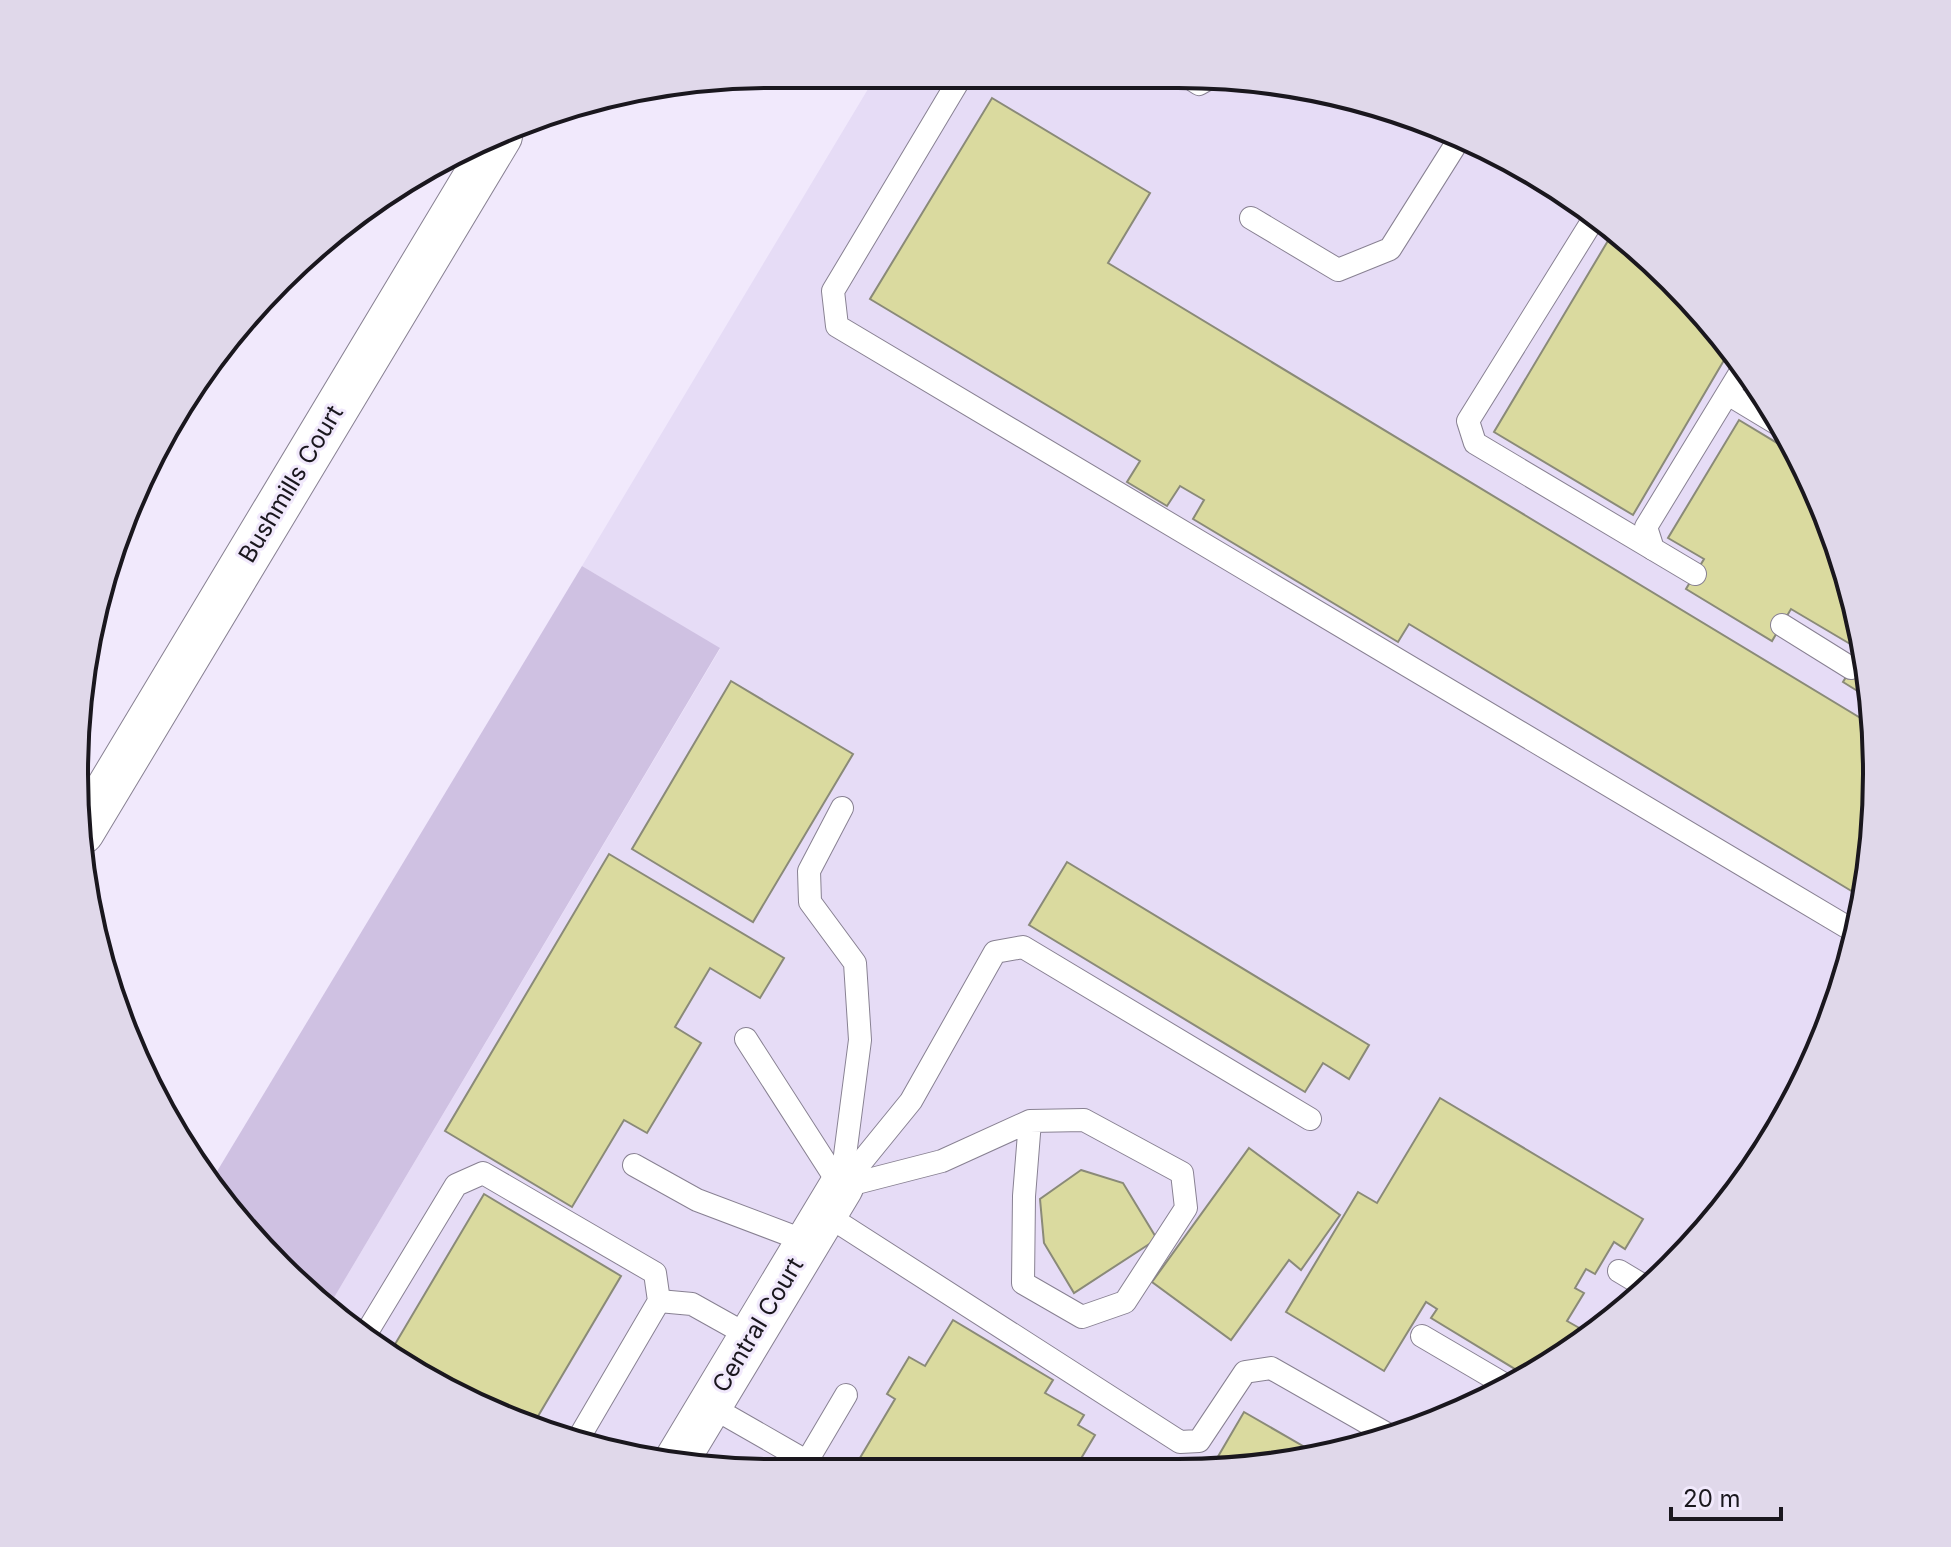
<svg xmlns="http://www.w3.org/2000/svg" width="1951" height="1547" font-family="Inter,sans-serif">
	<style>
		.built { fill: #e6dcf6 }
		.green { fill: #cfc1e2 }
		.building { fill: #dada9f; stroke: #8a8a78; stroke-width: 2 }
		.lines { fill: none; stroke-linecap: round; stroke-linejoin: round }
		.lane-casing { stroke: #888192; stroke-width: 24 }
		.street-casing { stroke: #888192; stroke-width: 46 }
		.lane { stroke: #fff; stroke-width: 22 }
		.street { stroke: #fff; stroke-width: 44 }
		.labels { text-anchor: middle; stroke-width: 6; stroke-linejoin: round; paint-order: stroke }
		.street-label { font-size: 24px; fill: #1a171e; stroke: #f1e9fc }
		.rim { fill: none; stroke: #1a171e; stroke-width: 4 }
	</style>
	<rect width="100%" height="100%" fill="#f1e9fc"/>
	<path class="built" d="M877,74L1223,75L1403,111L1604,219L1704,313L1783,423L1840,548L1871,682L1876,819L1853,954L1805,1082L1733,1199L1639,1299L1528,1379L1402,1436L1224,1471L773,1473L637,1460L506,1420L385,1355L329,1306L720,649L582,566Z"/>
	<path class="green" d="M582,566L720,648L329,1306L248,1235L210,1183Z"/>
	<g class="building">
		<path d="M992,98L1150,193L1108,263L1872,725L1876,819L1863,898L1409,624L1398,642L1193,519L1204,500L1180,486L1167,506L1127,482L1140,461L870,299Z"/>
		<path d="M1615,229L1704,313L1730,350L1633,515L1494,432Z"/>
		<path d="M1739,420L1797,455L1840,548L1871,682L1872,700L1843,682L1862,651L1791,609L1772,641L1686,589L1704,559L1668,538Z"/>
		<path d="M731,681L853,754L753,922L632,849Z"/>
		<path d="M609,854L784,958L760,998L710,968L675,1027L701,1043L647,1133L624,1120L572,1207L445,1131Z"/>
		<path d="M1067,862L1369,1045L1349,1079L1323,1063L1305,1092L1029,925Z"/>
		<path d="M1440,1098L1643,1219L1625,1249L1614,1242L1595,1274L1586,1269L1575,1288L1584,1293L1567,1321L1590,1334L1539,1371L1534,1368L1528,1377L1431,1318L1437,1309L1426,1302L1384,1371L1286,1312L1358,1192L1377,1203Z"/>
		<path d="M1249,1148L1340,1215L1301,1270L1289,1260L1231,1340L1152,1282Z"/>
		<path d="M1081,1170L1123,1183L1157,1239L1074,1293L1044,1243L1040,1199Z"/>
		<path d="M484,1194L621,1276L531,1428L506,1420L388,1356Z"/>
		<path d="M953,1320L1053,1380L1045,1393L1084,1415L1078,1425L1095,1435L1073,1472L851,1473L895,1399L887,1394L909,1357L925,1366Z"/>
		<path d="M1244,1412L1315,1453L1224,1471L1209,1472Z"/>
	</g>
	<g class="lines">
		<g class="lane-casing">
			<g id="lane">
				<path d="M962,75L833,291L837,326L1857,933"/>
				<path d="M1185,75L1199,84L1215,75"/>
				<path d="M1596,215L1468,421L1475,443L1653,549"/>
				<path d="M1251,218L1338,270L1390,249L1458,141"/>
				<path d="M1728,394L1786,429"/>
				<path d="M1695,574L1653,549L1646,527L1743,368"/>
				<path d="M1782,625L1851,668"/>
				<path d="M746,1039L841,1187"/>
				<path d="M634,1165L697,1200L808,1242"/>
				<path d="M841,1186L860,1040L855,963L810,902L809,871L842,808"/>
				<path d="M841,1187L942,1161L1030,1121L1084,1120L1182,1173L1186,1208L1125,1302L1082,1317L1023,1283L1024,1196L1030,1121"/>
				<path d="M841,1187L911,1101L995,952L1023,947L1310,1119"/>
				<path d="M825,1214L1180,1442L1199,1441L1245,1372L1271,1368L1394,1438"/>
				<path d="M1619,1271L1649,1289"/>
				<path d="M659,1301L692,1304L751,1337"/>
				<path d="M1422,1336L1509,1387"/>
				<path d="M364,1337L456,1185L483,1173L655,1273L659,1301L577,1441"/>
				<path d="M710,1406L806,1461"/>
				<path d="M800,1473L846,1395"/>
			</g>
		</g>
		<g class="street-casing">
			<g id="street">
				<path d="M82,832L500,136"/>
				<path d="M675,1463L841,1187"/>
			</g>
		</g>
		<use href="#lane" class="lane"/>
		<use href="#street" class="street"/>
	</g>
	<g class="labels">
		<g class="street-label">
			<text transform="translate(291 484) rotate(-59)" y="8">Bushmills Court</text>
			<text transform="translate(758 1325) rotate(-59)" y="8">Central Court</text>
		</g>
	</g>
	<path d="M0 0H1951V1547H0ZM773 88H1178A685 685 0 0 1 1863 773V774A685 685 0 0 1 1178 1459H773A685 685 0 0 1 88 774V773A685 685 0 0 1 773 88Z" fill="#e0d8ea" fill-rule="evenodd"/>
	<path class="rim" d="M773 88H1178A685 685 0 0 1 1863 773V774A685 685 0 0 1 1178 1459H773A685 685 0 0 1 88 774V773A685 685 0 0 1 773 88Z"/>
	<path d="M1671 1507v12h110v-12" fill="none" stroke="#1a171e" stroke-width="4"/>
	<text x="1683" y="1507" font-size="24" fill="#1a171e" stroke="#f1e9fc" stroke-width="6" paint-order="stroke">20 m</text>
</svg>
